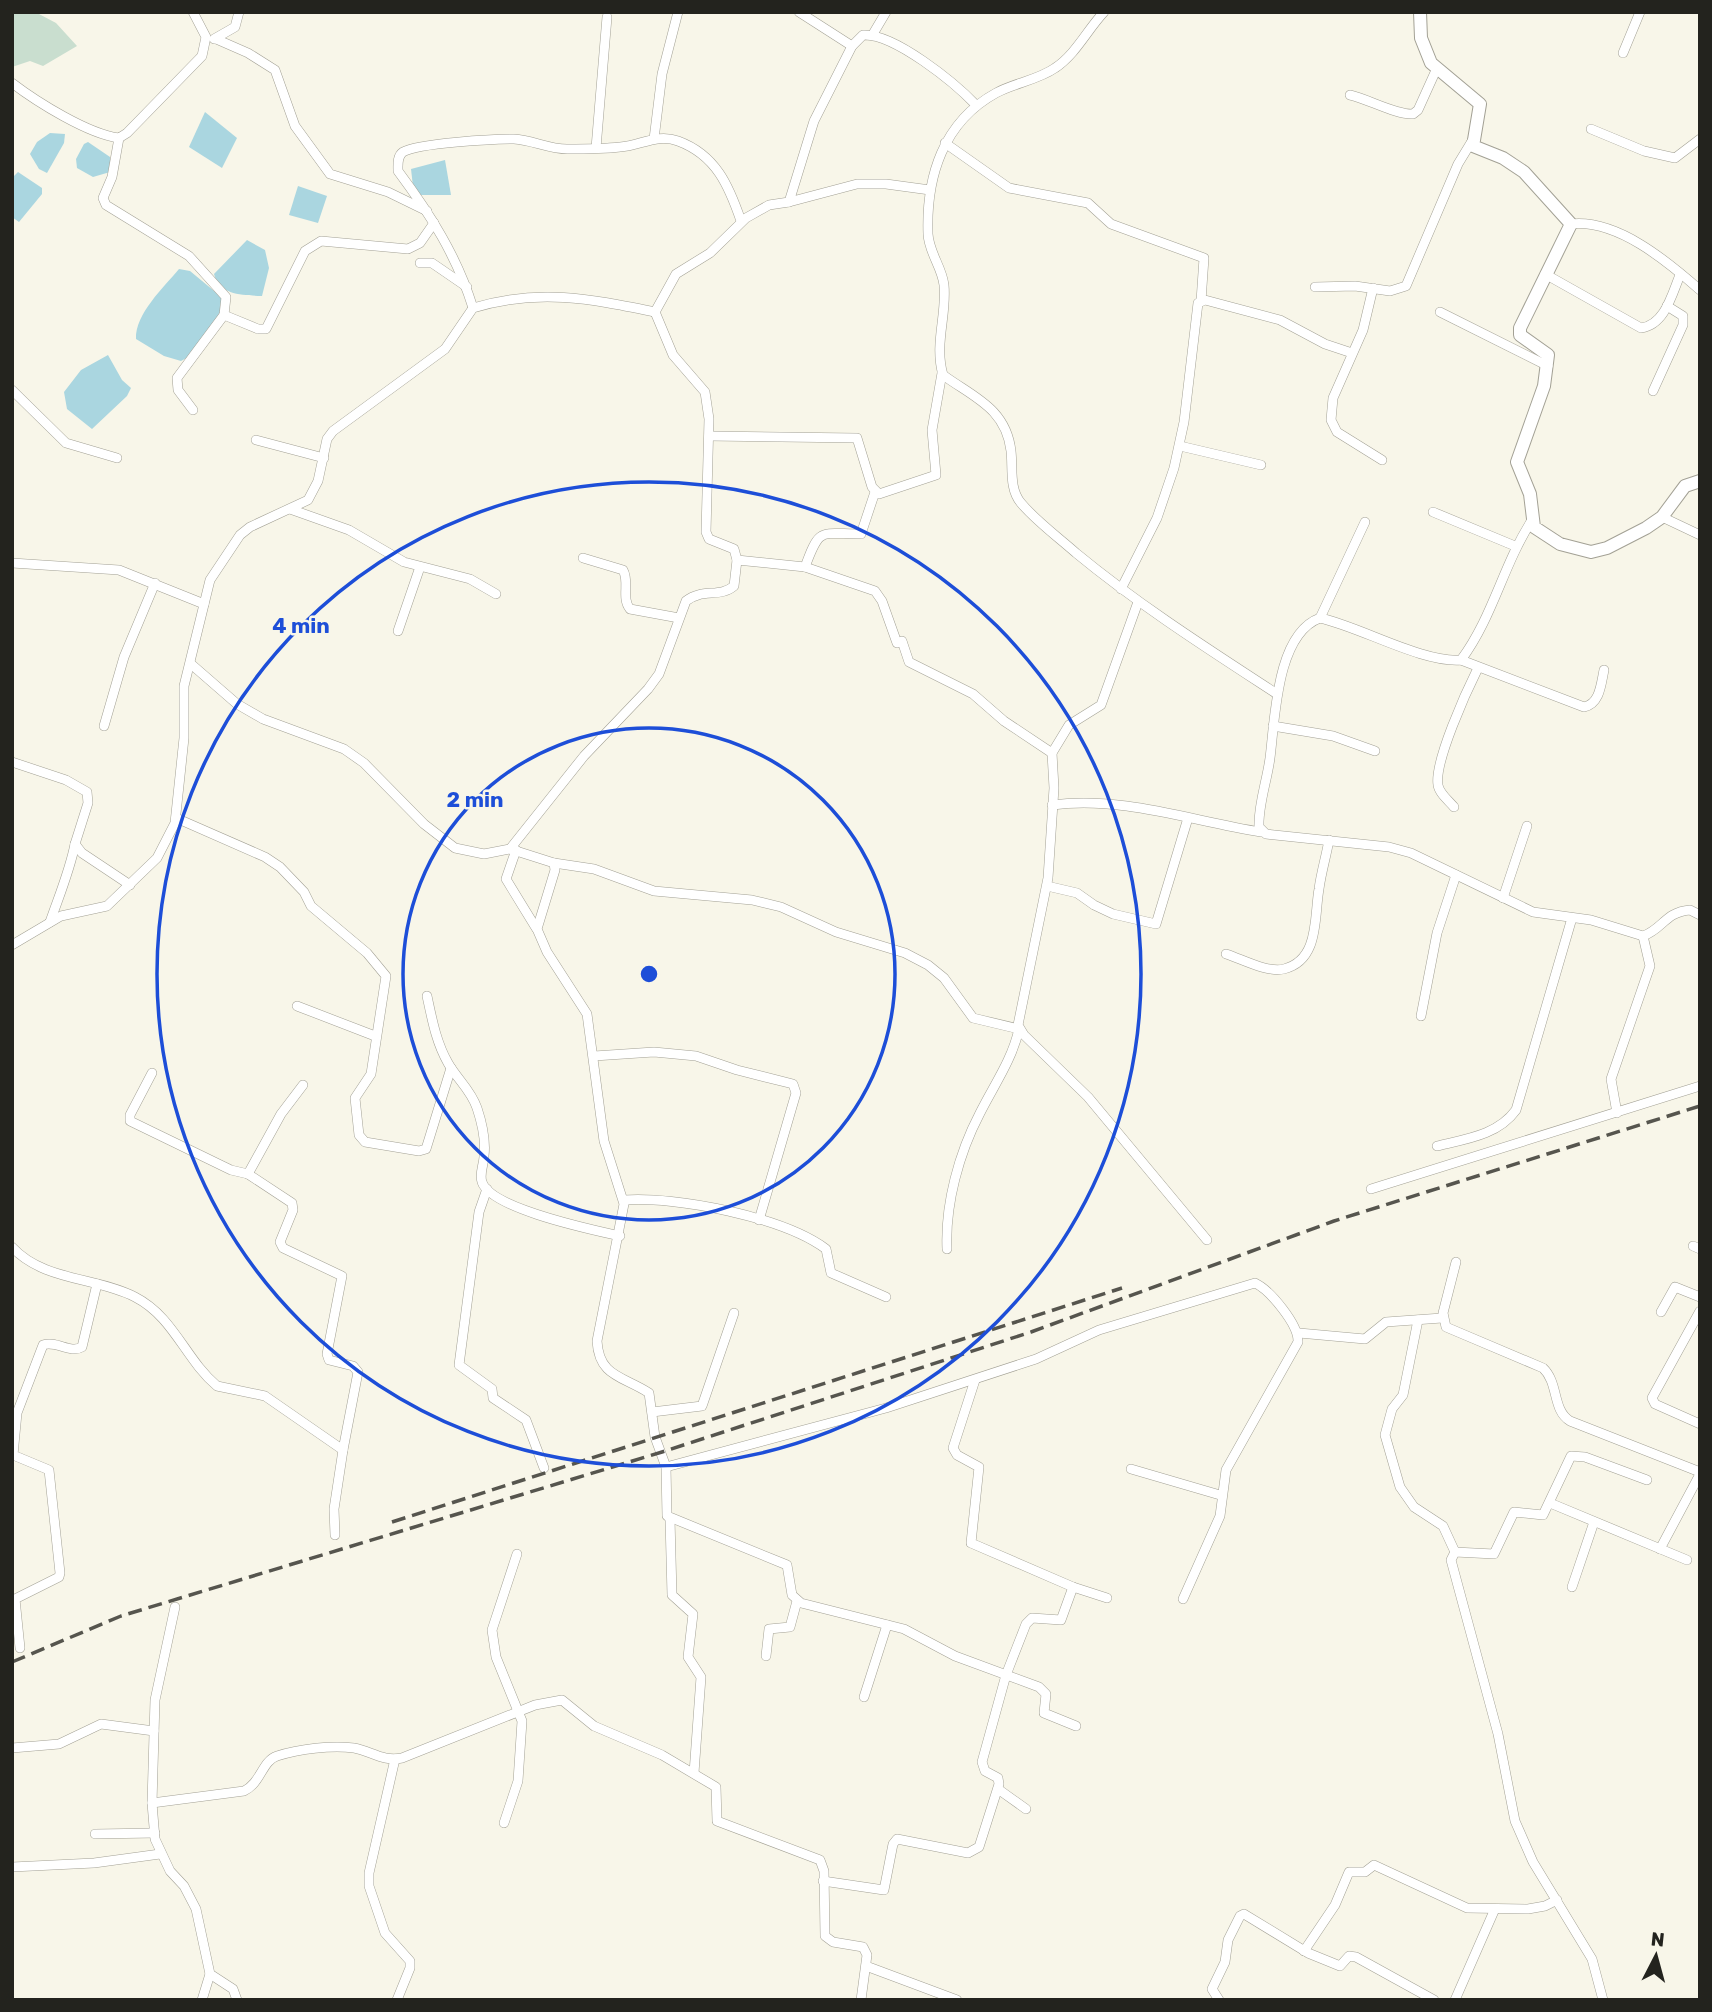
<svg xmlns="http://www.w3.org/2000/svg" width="1712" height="2012" font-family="Rubik,sans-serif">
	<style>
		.green { fill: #c9decf }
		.water { fill: #aad6e0 }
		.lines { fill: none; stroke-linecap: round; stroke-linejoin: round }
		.minor-casing { stroke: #a3a195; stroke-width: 10 }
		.tertiary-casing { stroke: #a3a195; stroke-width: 14 }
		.minor { stroke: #fff; stroke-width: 9 }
		.tertiary { stroke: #fff; stroke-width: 12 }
		.rail { stroke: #56554e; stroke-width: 3.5; stroke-dasharray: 14 7; stroke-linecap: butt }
		.ring { fill: none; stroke: #1d4ed8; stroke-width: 3.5 }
		.centre { fill: #1d4ed8; stroke: #f8f6e9; stroke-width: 3.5 }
		.ring-label { font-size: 21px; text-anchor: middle; font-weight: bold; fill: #1d4ed8; stroke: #f8f6e9; stroke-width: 5; stroke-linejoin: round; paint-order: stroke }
	</style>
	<rect width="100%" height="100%" fill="#f8f6e9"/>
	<path class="green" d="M12,12H42L39,14L56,23L77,46L43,66L30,61L12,67Z"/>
	<g class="water">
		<path d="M205,112L237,138L222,168L189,147Z"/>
		<path d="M50,133L65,134L64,143L47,173L39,169L30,154L37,142Z"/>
		<path d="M88,142L110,157V172L93,177L77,168L76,159L84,144Z"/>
		<path d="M445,160L451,195H414L411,169Z"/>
		<path d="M18,172L42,188V194L19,222L12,217V178Z"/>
		<path d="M298,186L327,196L318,223L289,215Z"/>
		<path d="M247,240L265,250L269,268L262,296C243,295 220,296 214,274Z"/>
		<path d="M179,269L190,271L225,300C220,322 201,351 181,361L164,356L136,339C135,314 164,287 179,269Z"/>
		<path d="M108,355L122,380L131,388L127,396L92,429L67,409L64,392L81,370Z"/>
	</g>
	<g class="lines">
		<g class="minor-casing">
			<g id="minor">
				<path d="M799,12L852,46"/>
				<path d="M1104,12C1087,30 1076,54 1055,68C1038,80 1014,83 996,93C943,122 926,177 928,234C929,253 942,267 944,285C947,315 934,344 943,375C973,397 1006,408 1011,451C1013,468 1009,489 1021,503C1036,521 1058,537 1076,553C1139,605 1208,649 1277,694"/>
				<path d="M873,34L886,12"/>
				<path d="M214,39L235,27L239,12"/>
				<path d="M216,39L248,53L275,70L295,126L330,174L388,192L427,211"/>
				<path d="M1623,53L1640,12"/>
				<path d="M12,83C37,102 88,134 119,138L127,133L202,56L206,37L193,12"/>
				<path d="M1350,95C1368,99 1396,115 1413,114L1418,110L1437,68"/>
				<path d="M1591,129L1644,151L1675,158L1700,139"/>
				<path d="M119,138L112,177L103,198L106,205L189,256L226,297L224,315L177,378L178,390L193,410"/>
				<path d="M654,139L662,74L678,12"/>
				<path d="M945,143L1009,188L1088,203L1111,224L1204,258L1201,301"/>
				<path d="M596,148L607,17"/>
				<path d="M930,190L886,184H857L789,202L814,121L852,46L863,35C894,33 955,83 976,105"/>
				<path d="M1571,224C1617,219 1667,261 1700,290"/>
				<path d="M420,263H432L467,287"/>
				<path d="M1545,274L1641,328C1665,325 1672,294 1680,275"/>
				<path d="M1315,287L1355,286L1390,291L1406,286L1458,164L1472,141"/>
				<path d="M1373,288L1363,330L1333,398L1331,420L1337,432L1382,460"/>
				<path d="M473,308C457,256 430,214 398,171C398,165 397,156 403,152C418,143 495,139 514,139C532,140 549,149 567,149C584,149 603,149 620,147C640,146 657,133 678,141C716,155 729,186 741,221"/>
				<path d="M1440,312L1548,366"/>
				<path d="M224,315L258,329H266L305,251L321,241L408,249L420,243L434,223"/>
				<path d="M12,390L66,443L117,458"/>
				<path d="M1653,391L1683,325V316L1667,306"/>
				<path d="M709,436L857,438L872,487L879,494L936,475L932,430L942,373"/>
				<path d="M256,440L324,458"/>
				<path d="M1180,446L1261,465"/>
				<path d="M290,509L349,530L404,562L470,579L496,594"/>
				<path d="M1433,512L1515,546"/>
				<path d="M1662,517L1700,535"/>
				<path d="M1532,520C1503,565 1493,617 1461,660C1422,663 1361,627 1320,618C1276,634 1275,720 1270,758C1267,781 1258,805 1259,827L1266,834L1389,847L1411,853L1533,912L1591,920L1643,936C1663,929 1665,912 1690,910L1700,915"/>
				<path d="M583,558L623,570C630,582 621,598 630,609L679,618"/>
				<path d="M737,560L805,567L875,591L882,601L897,643"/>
				<path d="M12,563L119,570L204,604"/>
				<path d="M805,567C820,526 820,534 861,534L875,492"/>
				<path d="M1121,589L1157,518L1174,468L1184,422L1198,303L1205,300L1280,320L1325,344L1352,353"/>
				<path d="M1138,602L1101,705L1069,725L1052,753L1054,788L1048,878L1018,1025L1024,1035L1088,1097L1207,1240"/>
				<path d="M1320,618L1365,522"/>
				<path d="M398,631L420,567"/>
				<path d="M902,641L909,662L973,694L1004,721L1052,753"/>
				<path d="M1461,660L1584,707C1600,704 1601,684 1604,670"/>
				<path d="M191,664L237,704L263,719L344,749L364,763L424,824L455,848L484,854L510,849L554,863L555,870L537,929L547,952L587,1014L604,1141L624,1204L597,1341C599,1377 623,1376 649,1393L655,1437L666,1467L667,1516L787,1565L792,1595L801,1603L904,1629L955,1656L1039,1687L1046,1694L1044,1713L1076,1726"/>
				<path d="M104,726L124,657L155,583"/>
				<path d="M1273,726L1333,736L1375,751"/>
				<path d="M12,762L66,780L87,792L88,803L75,844L82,853L130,885"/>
				<path d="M1052,805C1124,796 1191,821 1261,832"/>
				<path d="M1454,807C1449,801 1439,793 1438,785C1434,762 1467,690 1478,668"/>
				<path d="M176,818L265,857L280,867L304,892L311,906L367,953L386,976L371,1074L355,1098L359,1135L365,1142L419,1151L426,1149L451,1068"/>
				<path d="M510,849L584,756L648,689L659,674L686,601C702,588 720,598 734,586L737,560L734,549L709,539L706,532L709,419L705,392L673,355L655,312L676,274L710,253L746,218L769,205L789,202"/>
				<path d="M516,850L506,879L536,928"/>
				<path d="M554,863L594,869L654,891L752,900L781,907L836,932L905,953L928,965L944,978L973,1018L1019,1029C1012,1060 994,1085 980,1113C959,1153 945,1204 947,1249"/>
				<path d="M1047,886L1077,893L1094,905L1113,914L1156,924L1188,818"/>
				<path d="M1503,898L1527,826"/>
				<path d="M50,922C59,896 70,870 75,844"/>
				<path d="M12,945L61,916L107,906L157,858L175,823L184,738V686L210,580L240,535L250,527L308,500L318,481L327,439L333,431L445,349L473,308C539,288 591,299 655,312"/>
				<path d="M1226,954C1242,959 1267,973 1284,969C1320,960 1314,916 1319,889C1321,873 1326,857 1329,840"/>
				<path d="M427,996C432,1019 436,1042 448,1063C457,1079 471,1090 477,1108C482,1123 486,1140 484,1156C484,1164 479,1174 482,1182C491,1209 594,1230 620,1236"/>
				<path d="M297,1006L375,1036"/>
				<path d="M1421,1016L1437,933L1456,875"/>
				<path d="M594,1056L654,1052L696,1056L737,1070L793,1084L796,1093L759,1220"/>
				<path d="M152,1073L130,1115V1121L231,1170L248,1174"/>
				<path d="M1617,1113L1611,1079L1650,966L1643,936"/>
				<path d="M1437,1146C1466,1139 1498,1135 1516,1110L1572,918"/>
				<path d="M487,1189L479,1212L459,1365L492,1389L493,1398L526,1420L544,1468"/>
				<path d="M1371,1189L1700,1086"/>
				<path d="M624,1200C676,1196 783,1217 826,1249L831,1273L886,1297"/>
				<path d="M1693,1246L1700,1249"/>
				<path d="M12,1247C43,1281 96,1277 135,1297C174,1317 185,1359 217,1386L265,1396L343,1450L358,1372L353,1366L329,1360L327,1354L342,1276L283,1248L280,1242L293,1210L292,1203L248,1174L281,1114L303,1085"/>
				<path d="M1456,1262L1443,1313L1446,1327L1543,1368C1559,1383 1552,1410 1570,1421L1700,1472"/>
				<path d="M1700,1311L1652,1398L1655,1404L1700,1424"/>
				<path d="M1661,1312L1675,1287L1700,1297"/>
				<path d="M1418,1320L1403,1395L1392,1409L1385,1435L1400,1487L1414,1507L1443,1526L1455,1552"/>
				<path d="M1299,1333L1365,1339L1386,1322L1442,1318"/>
				<path d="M975,1380L953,1448L957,1455L979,1467L971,1543L1073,1587L1107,1598"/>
				<path d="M652,1412L702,1406L734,1313"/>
				<path d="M666,1467L886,1408L1036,1359L1099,1330L1255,1283C1270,1290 1299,1325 1298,1342L1226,1470L1220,1516L1183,1599"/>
				<path d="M1131,1469L1220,1495"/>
				<path d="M1550,1503L1687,1560"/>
				<path d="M670,1519L672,1595L693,1614L688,1657L701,1677L694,1773"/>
				<path d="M335,1535L334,1509L343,1450"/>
				<path d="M1660,1549L1700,1474"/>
				<path d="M1572,1587L1594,1522"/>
				<path d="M175,1607L155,1700L152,1803L155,1839L170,1871L184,1886L196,1909L210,1974L233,1989L237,2000"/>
				<path d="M20,1648L15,1599L59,1577L60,1573L49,1470L13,1455L17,1413L43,1345C56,1340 70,1354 82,1347L97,1284"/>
				<path d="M766,1656L769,1629L790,1627L797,1601"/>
				<path d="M864,1697L887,1625"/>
				<path d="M12,1748L59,1744L101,1724L154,1731"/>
				<path d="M395,1759L369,1873V1886L385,1933L410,1961V1968L397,2000"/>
				<path d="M998,1789L1026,1809"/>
				<path d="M152,1803L244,1791C261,1783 262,1761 277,1756C299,1749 331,1745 354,1748C371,1751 383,1762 402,1758L535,1705L562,1700L594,1726L662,1755L716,1787L717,1821L820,1860L824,1871L825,1936L833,1942L863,1947L867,1955L861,2000"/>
				<path d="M504,1823L518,1781L522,1721L496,1657L492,1630L517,1554"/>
				<path d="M95,1834L155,1833"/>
				<path d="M12,1867L94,1863L160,1854"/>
				<path d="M823,1881L884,1890L893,1844L897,1839L968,1853L979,1847L999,1784L998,1778L985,1771L982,1762L1006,1675L1026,1624L1032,1618L1061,1620L1073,1587"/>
				<path d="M1304,1951L1335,1905L1349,1872H1365L1374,1865L1467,1908L1528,1909L1545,1906L1557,1900"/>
				<path d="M866,1966L957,2000"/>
				<path d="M202,2000L210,1974"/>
				<path d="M1219,2000L1212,1989L1225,1962L1228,1940L1240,1916L1244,1914L1308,1953L1340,1966L1349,1956L1356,1957L1434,2000"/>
				<path d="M1455,2000L1494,1911"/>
				<path d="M1603,2000L1592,1959L1533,1862L1515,1821L1498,1734L1451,1560L1455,1552L1494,1554L1514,1512L1543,1515L1571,1456L1585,1457L1647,1480"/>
			</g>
		</g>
		<g class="tertiary-casing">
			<path id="tertiary" d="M1420,12L1421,38L1431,63L1480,104L1473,146L1503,158L1524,172L1571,224L1520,328V335L1548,355L1544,386L1517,462L1530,494L1534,527L1560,544L1591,552L1607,548L1646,528L1662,517L1685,486L1700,481"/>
		</g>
		<use href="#minor" class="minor"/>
		<use href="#tertiary" class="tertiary"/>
		<g class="rail">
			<path d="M392,1522L1122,1288"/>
			<path d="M12,1662L121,1616L662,1452L1031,1332L1334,1221L1700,1106"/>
		</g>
	</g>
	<g class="ring">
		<circle cx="649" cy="974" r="246"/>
		<circle cx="649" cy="974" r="492"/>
	</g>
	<circle cx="649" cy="974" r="10" class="centre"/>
	<g class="ring-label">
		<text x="301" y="633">4 min</text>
		<text x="475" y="807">2 min</text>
	</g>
	<rect width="1712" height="2012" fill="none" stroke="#23231e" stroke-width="28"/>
	<g transform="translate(1656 1956) rotate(6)" stroke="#f8f6e9" stroke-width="5" paint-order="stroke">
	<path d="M0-5L12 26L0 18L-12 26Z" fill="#23231e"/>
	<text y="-10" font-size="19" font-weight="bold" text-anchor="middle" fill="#23231e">N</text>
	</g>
</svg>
